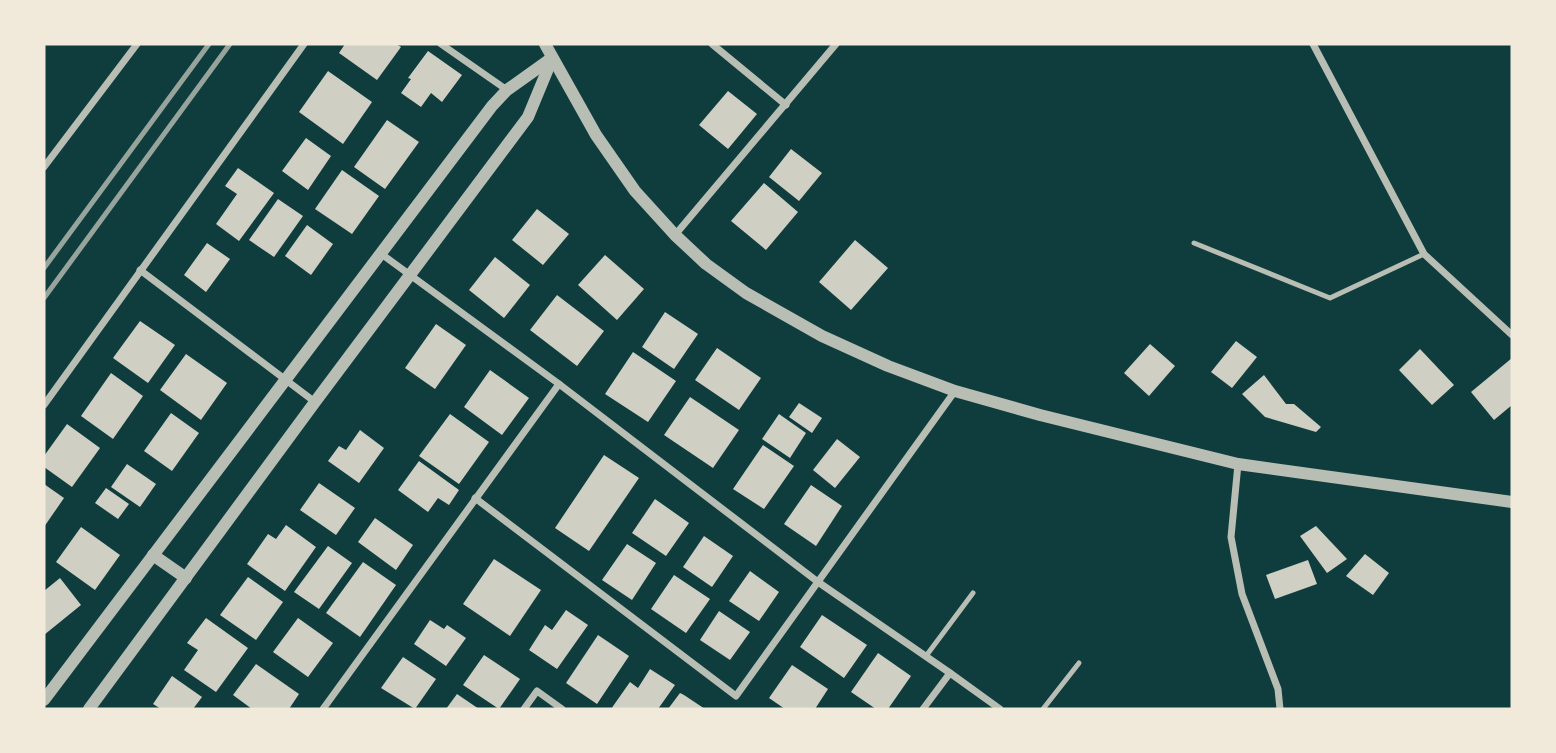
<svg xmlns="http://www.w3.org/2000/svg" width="1556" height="753" font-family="Spectral,serif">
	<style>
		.building { fill: #cfcfc3 }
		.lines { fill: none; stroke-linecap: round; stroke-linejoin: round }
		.service { stroke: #b8beb3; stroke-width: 5 }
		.minor { stroke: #b8beb3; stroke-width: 7 }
		.tertiary { stroke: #b8beb3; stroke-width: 12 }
		.rail { stroke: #97a49c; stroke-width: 5 }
	</style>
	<rect width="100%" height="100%" fill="#0f3d3e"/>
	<g class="building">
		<path d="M345,44H396L401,47L377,80L339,53Z"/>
		<path d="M428,51L462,75L442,102L431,93L421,107L401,93L411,79L408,78Z"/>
		<path d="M328,71L372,102L343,144L299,112Z"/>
		<path d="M728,91L757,114L728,149L699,125Z"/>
		<path d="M387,120L419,142L385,189L354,167Z"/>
		<path d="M306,138L331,156L308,190L282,171Z"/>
		<path d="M791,149L822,173L799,201L769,177Z"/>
		<path d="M238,168L274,193L239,241L216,224L237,194L225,186Z"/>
		<path d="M342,170L379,196L352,234L315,209Z"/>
		<path d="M764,183L798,212L766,250L731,221Z"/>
		<path d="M278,199L303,216L274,257L249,240Z"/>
		<path d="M537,209L569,234L543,265L512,240Z"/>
		<path d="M307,225L333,244L311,275L285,256Z"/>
		<path d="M855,240L888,268L851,310L819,282Z"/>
		<path d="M207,243L230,259L206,292L184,275Z"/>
		<path d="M605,255L644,289L617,320L578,285Z"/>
		<path d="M495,257L530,285L504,318L469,290Z"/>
		<path d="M557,295L604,331L577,366L530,330Z"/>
		<path d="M665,312L698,334L674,369L642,347Z"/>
		<path d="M140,321L175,345L148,383L113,358Z"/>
		<path d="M436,324L466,345L435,389L405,368Z"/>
		<path d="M1236,341L1257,357L1232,388L1211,372Z"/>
		<path d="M1150,344L1175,366L1149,396L1124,373Z"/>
		<path d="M717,348L761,378L739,410L695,380Z"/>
		<path d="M1420,349L1454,385L1432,405L1399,370Z"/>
		<path d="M633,352L676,381L648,422L605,394Z"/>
		<path d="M186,354L227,383L201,420L160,390Z"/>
		<path d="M1512,358V405L1494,420L1471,392Z"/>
		<path d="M490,370L529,398L502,435L464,407Z"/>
		<path d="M111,373L143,396L113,439L81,416Z"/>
		<path d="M1264,375L1286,404H1294L1321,427L1316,432L1265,417L1242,394Z"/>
		<path d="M690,397L739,430L713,468L664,435Z"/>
		<path d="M799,403L822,418L812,433L789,417Z"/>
		<path d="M171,413L199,433L172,471L144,451Z"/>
		<path d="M450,414L489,442L459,484L419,456Z"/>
		<path d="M779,414L806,433L790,458L762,439Z"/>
		<path d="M67,424L100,448L72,487L44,467V456Z"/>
		<path d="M360,430L384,448L359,483L328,461L339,446L346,450Z"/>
		<path d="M837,439L860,457L835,488L813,470Z"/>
		<path d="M763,445L794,466L764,509L733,489Z"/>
		<path d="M604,455L639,478L589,551L555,528Z"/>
		<path d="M419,461L459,490L449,505L438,498L428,512L398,490Z"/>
		<path d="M127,464L156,484L140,507L111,487Z"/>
		<path d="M319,483L355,508L336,535L300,510Z"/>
		<path d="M44,484L64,498L44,527Z"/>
		<path d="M811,485L842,506L816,546L784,524Z"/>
		<path d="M106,488L129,504L118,519L95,503Z"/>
		<path d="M655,499L689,523L666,556L632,533Z"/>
		<path d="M375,518L413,545L396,570L358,542Z"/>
		<path d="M286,525L316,547L285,591L247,564L268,534L276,539Z"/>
		<path d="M1316,526L1347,559L1327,573L1300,536Z"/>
		<path d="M81,527L120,555L95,590L56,562Z"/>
		<path d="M704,536L733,556L712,587L683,567Z"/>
		<path d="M627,544L656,563L632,600L602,580Z"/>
		<path d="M328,546L352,563L319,609L294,592Z"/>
		<path d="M1365,554L1389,573L1373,595L1346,576Z"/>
		<path d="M494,559L541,590L510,636L463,604Z"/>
		<path d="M1308,560L1317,584L1275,599L1266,575Z"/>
		<path d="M363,562L396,585L360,637L326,613Z"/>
		<path d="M750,571L779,592L759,621L729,601Z"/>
		<path d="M674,575L710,599L686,633L651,609Z"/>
		<path d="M248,577L283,602L256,640L220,615Z"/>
		<path d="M60,578L81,605L44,635V591Z"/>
		<path d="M566,610L588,625L557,669L529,650L545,625L552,630Z"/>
		<path d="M719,611L750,632L730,660L700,640Z"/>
		<path d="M822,615L867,645L844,678L800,647Z"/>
		<path d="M206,618L248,648L216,692L184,670L198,650L187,643Z"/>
		<path d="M298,618L333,643L308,677L273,652Z"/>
		<path d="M430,620L444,629L447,625L466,638L446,666L414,644Z"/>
		<path d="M598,635L629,656L597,704L566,683Z"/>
		<path d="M878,653L911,676L888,709H876L851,692Z"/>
		<path d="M484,655L520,679L499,709L463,685Z"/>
		<path d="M403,657L436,679L415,709L381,688Z"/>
		<path d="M256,664L299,694L289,709H252L233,695Z"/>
		<path d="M792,665L828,689L815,709H785L769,698Z"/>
		<path d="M650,669L675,685L658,709H611L630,682L638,688Z"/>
		<path d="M172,676L202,697L193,709H161L153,704Z"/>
		<path d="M680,693L684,695L705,709H668Z"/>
		<path d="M457,694L479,709H446Z"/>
	</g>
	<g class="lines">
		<g class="service">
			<path d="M1194,243L1330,298L1424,254"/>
			<path d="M926,656L973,593"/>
			<path d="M1043,709L1079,663"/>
		</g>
		<g class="minor">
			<path d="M441,44L507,90"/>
			<path d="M712,44L786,105"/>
			<path d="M1313,44L1424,254L1512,335"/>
			<path d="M44,167L137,44"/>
			<path d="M675,235L836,44"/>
			<path d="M380,253L559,384L818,582L950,673L1000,709"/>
			<path d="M140,270L315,402"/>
			<path d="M44,405L304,44"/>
			<path d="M1238,464L1231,537L1242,594L1278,689L1280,709"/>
			<path d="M475,498L736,696L955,391"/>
			<path d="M323,709L559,384"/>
			<path d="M524,709L537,691L562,709"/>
			<path d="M923,709L950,673"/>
		</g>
		<g class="tertiary">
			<path d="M545,44L596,135L635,191L675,235L706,264L746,293L822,336L888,366L955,391L1040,415L1238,464L1512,502"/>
			<path d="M153,555L186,578"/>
			<path d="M44,700L492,106L507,90L552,58"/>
			<path d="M89,709L315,402L528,117L552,59"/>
		</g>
		<g class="rail">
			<path d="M44,268L209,44"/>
			<path d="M44,298L230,44"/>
		</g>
	</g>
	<rect width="1556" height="753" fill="none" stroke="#f1e9da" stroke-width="91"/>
</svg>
